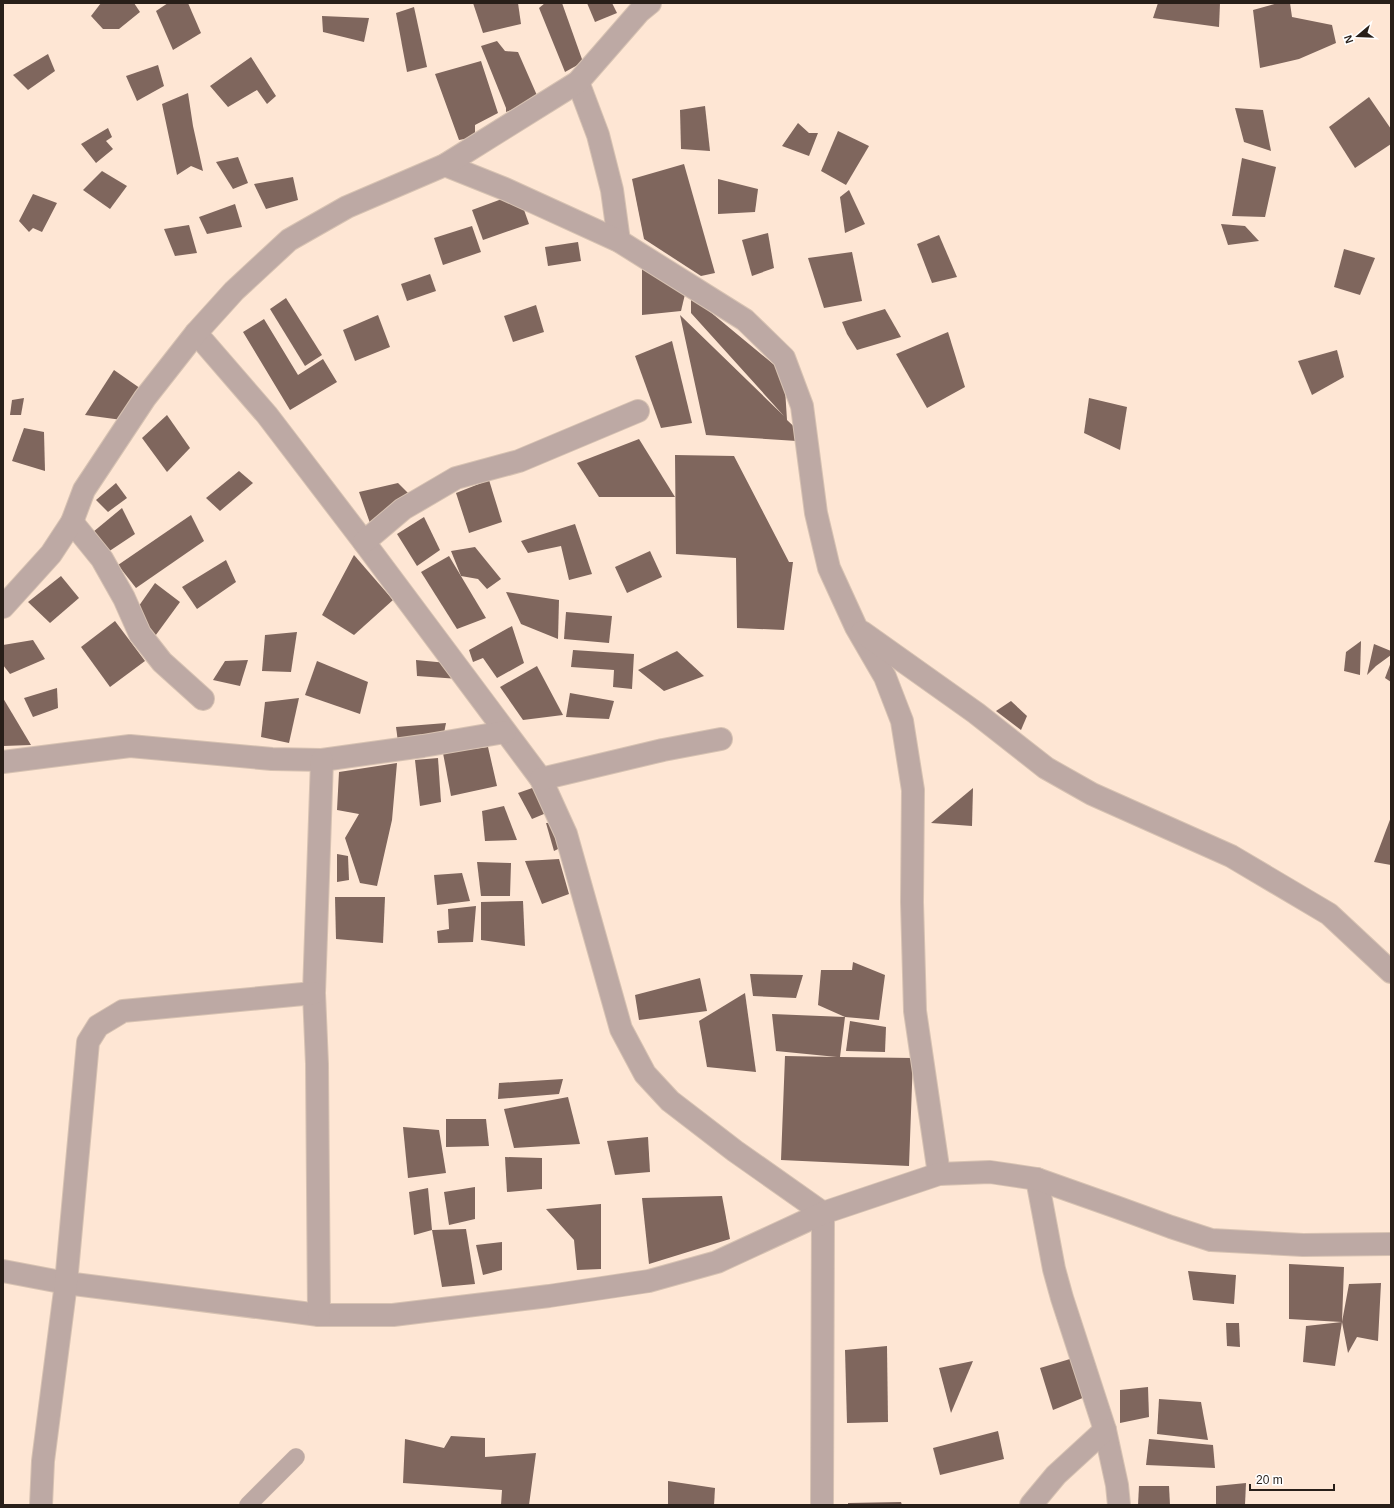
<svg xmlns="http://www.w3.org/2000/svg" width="1394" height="1508" font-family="Helvetica,sans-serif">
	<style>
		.building { fill: #7f665d }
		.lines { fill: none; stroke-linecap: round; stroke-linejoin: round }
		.service-casing { stroke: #d7c2b2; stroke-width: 18 }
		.minor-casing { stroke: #d7c2b2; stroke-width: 24 }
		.service { stroke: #bda9a4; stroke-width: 17 }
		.minor { stroke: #bda9a4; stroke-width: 22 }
	</style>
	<rect width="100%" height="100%" fill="#fee6d4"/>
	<g class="building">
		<path d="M101,3H134L140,12L119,29H103L91,16Z"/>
		<path d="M168,3H188L201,33L173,50L156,11Z"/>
		<path d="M473,3H518L521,24L483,33Z"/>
		<path d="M545,3H562L583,62L565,72L539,8Z"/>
		<path d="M587,3H612L617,13L595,22Z"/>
		<path d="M1158,3H1220L1219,27L1153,18Z"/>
		<path d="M1278,3H1290L1292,17L1332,25L1336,43L1299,59L1260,68L1253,10Z"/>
		<path d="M414,7L427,67L407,72L396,13Z"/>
		<path d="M322,16L369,18L364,42L323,32Z"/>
		<path d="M497,41L505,51L518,52L539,100L506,112V108L481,46Z"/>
		<path d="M48,54L55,71L28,90L13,75Z"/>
		<path d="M251,57L276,96L267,104L257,90L228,107L210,86Z"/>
		<path d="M481,61L498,113L475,125V137L459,140L435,74Z"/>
		<path d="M158,65L164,86L137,101L126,76Z"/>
		<path d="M188,93L193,126L203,171L191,166L177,175L162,104Z"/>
		<path d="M1369,97L1391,129V144L1355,168L1329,127Z"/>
		<path d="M705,106L710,151L681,149L680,110Z"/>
		<path d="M1235,108L1263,110L1271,151L1244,142Z"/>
		<path d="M798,123L809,133H818L809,156L782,146Z"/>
		<path d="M108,128L112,137L106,141L113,149L96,163L81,144Z"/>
		<path d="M838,131L869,146L846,185L821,171Z"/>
		<path d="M238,157L248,183L233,189L216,162Z"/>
		<path d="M1242,158L1276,167L1265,217L1232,216Z"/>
		<path d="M684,164L715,273L701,276L644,239L632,179Z"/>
		<path d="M102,171L127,186L110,209L83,190Z"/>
		<path d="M293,177L298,200L266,209L254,184Z"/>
		<path d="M718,179L758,189L755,212L718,214Z"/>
		<path d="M849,190L865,224L845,233L840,197Z"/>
		<path d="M518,193L529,224L483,240L472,210Z"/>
		<path d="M33,194L57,203L42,232L33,228L29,232L19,221Z"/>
		<path d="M235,204L242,227L207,234L199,217Z"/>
		<path d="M1221,224L1245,226L1259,241L1228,245Z"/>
		<path d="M189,225L197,253L175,256L164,229Z"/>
		<path d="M472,226L481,252L443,265L434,238Z"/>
		<path d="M768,233L774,268L752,276L742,240Z"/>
		<path d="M939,235L957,277L932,283L917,244Z"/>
		<path d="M578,242L581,261L548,266L545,247Z"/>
		<path d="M1344,249L1375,258L1360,295L1334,287Z"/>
		<path d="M852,252L862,301L824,308L808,258Z"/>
		<path d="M642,264L686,290L681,311L642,315Z"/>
		<path d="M430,274L436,291L407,301L401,284Z"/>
		<path d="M691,296L784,373L787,420L806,438L797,441L706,435L680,315L784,416L691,313Z"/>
		<path d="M286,298L322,355L305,366L270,309Z"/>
		<path d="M536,305L544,332L513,342L504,316Z"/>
		<path d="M885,309L901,337L857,350L847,334L842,322Z"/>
		<path d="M378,315L390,347L355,361L343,330Z"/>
		<path d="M264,319L298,375L323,359L337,382L290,410L243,332Z"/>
		<path d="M948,332L965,387L927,408L896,354Z"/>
		<path d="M672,341L692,423L661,428L635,356Z"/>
		<path d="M1337,350L1344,377L1312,395L1298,361Z"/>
		<path d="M114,370L144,391L122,420L85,415Z"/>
		<path d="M24,398L21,415H10L12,400Z"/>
		<path d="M1089,398L1127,407L1120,450L1084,433Z"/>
		<path d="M167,415L190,448L167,472L142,438Z"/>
		<path d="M24,428L44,432L45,471L12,461Z"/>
		<path d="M639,439L675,497H599L577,463Z"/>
		<path d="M675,455L734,456L789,562H793L784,630L737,628L736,558L676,554Z"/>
		<path d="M239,471L253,483L220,511L206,498Z"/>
		<path d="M489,480L502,522L469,533L456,493Z"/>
		<path d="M116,483L127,498L108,512L96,500Z"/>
		<path d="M398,483L410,495L370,523L359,492Z"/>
		<path d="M122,508L135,534L108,552L87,537Z"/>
		<path d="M191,515L204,541L136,588L118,565Z"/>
		<path d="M424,517L440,550L417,566L397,534Z"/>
		<path d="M575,524L592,574L569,580L561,546L528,553L521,541Z"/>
		<path d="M475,547L501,579L487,589L478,579L461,576L451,551Z"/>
		<path d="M650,551L662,577L627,593L615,567Z"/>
		<path d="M354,555L393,600L354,635L322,615Z"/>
		<path d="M449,556L486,618L457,629L421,572Z"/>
		<path d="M226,560L236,582L197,609L182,587Z"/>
		<path d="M61,576L79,598L50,623L28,602Z"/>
		<path d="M155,583L180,602L150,643L136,610Z"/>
		<path d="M506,592L559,600L558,639L521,624Z"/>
		<path d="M566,612L612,616L609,643L564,639Z"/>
		<path d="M115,621L145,661L110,687L81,647Z"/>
		<path d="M512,626L524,663L497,678L483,658L473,662L469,650Z"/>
		<path d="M297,632L291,672L262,671L265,635Z"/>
		<path d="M33,640L45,659L10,674L3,665V645Z"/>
		<path d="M1361,641L1360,675L1344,671L1346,652Z"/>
		<path d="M1374,644L1391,651V655L1376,666L1367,675Z"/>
		<path d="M573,650L634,654L632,689L613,687L614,670L571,667Z"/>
		<path d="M677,651L704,676L664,691L638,670Z"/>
		<path d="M248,660L240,686L213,680L225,661Z"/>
		<path d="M416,660L447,663L459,679L417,676Z"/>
		<path d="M317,661L368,682L360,714L305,695Z"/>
		<path d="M1391,662V682L1385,678Z"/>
		<path d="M537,666L563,715L523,720L500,687Z"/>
		<path d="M57,688L58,708L33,717L24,698Z"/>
		<path d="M570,693L614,701L609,719L566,717Z"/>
		<path d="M3,698L31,745L3,746Z"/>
		<path d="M299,698L289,743L261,737L265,702Z"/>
		<path d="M1011,701L1027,716L1021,730L996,711Z"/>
		<path d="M446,723L443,738L398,742L396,727Z"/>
		<path d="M488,747L497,786L451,796L443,753Z"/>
		<path d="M438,758L441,802L420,806L415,760Z"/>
		<path d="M397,763L392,820L377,886L360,883L345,838L359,814L337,810L339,772Z"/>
		<path d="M538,786L551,811L532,819L518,793Z"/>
		<path d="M973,788L972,826L931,823Z"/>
		<path d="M504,806L517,840L485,841L482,811Z"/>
		<path d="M1391,817V865L1374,862Z"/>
		<path d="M546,823H554L564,846L554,851Z"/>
		<path d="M337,854L348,856L349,880L337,882Z"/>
		<path d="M559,859L569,894L542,904L525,861Z"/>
		<path d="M477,862L511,863L510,896H481Z"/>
		<path d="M462,873L470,901L437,905L434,875Z"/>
		<path d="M335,897H385L383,943L336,939Z"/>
		<path d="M523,901L525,946L481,940V902Z"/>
		<path d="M476,906L473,942L438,943L437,931L449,929L448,909Z"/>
		<path d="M853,962L885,975L879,1020L845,1017L818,1005L821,970H852Z"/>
		<path d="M750,974L803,975L796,998L753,996Z"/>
		<path d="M700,978L707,1011L639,1020L635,995Z"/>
		<path d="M745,993L756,1072L707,1067L699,1021Z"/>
		<path d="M772,1014L845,1017L840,1057L913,1058L909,1166L781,1160L785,1056L837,1057L776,1051Z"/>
		<path d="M850,1021L886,1027L885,1052L846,1051Z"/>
		<path d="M563,1079L559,1094L498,1099L499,1083Z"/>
		<path d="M568,1097L580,1144L514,1148L504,1109Z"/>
		<path d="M446,1119H486L489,1146L446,1147Z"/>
		<path d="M403,1127L439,1130L446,1173L408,1178Z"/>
		<path d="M648,1137L650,1172L615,1175L607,1141Z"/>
		<path d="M505,1157L542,1158V1189L507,1192Z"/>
		<path d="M475,1187V1219L449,1225L444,1192Z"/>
		<path d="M428,1188L432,1230L414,1235L409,1192Z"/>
		<path d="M722,1196L730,1239L649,1264L642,1198Z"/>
		<path d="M601,1204V1269L577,1270L574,1240L546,1209Z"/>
		<path d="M466,1229L475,1284L442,1287L432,1230Z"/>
		<path d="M502,1242V1270L483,1275L476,1245Z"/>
		<path d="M1289,1264L1344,1267L1342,1322L1349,1284L1381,1283L1378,1341L1357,1337L1348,1353L1342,1322L1335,1366L1303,1362L1306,1326L1342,1322L1289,1319Z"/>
		<path d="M1188,1271L1236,1275L1234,1304L1193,1300Z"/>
		<path d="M1226,1323H1239L1240,1347L1227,1346Z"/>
		<path d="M887,1346L888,1422L847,1423L845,1350Z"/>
		<path d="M1070,1359L1085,1397L1053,1410L1040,1368Z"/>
		<path d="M973,1361L951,1413L939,1368Z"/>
		<path d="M1148,1387L1149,1417L1120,1423V1390Z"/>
		<path d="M1159,1399L1201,1402L1208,1440L1157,1434Z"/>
		<path d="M998,1431L1004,1459L940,1475L933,1448Z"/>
		<path d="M451,1436L485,1438V1457L536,1453L529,1505H501L502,1490L403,1483L405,1439L444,1448Z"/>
		<path d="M1149,1439L1213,1445L1215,1468L1146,1465Z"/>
		<path d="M668,1481L715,1488L714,1505H668Z"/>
		<path d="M1246,1483L1245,1505H1216V1486Z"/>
		<path d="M1139,1486H1169L1170,1505H1138Z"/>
		<path d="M901,1502L902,1505H848V1503Z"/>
	</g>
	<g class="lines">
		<g class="service-casing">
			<path id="service" d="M248,1505L296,1457"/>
		</g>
		<g class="minor-casing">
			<g id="minor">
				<path d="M578,82L598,135L612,190L619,241"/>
				<path d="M445,165L505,189L619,241L745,320L784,358L802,406L816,513L829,568L856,627L885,677L902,721L913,790L912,902L915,1011L939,1174"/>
				<path d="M196,333L267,415L364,542L541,779L566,834L621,1029L645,1074L670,1101L735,1151L823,1213L822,1505"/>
				<path d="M72,522L102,559L124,598L140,634L162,662L203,699"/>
				<path d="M364,542L403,509L456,478L519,461L638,411"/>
				<path d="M3,607L51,554L72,522L84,490L145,398L196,333L234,291L289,240L347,207L445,165L578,82L639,12L650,3"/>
				<path d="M862,632L976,713L1046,768L1092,794L1231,856L1329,914L1391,972"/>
				<path d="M3,762L130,746L272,759L322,760L423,746L505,732"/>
				<path d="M541,779L663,750L721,739"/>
				<path d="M1037,1179L1054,1269L1062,1298L1105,1430L1117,1485L1119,1505"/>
				<path d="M3,1271L66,1283L319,1315H393L549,1296L649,1281L717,1262L823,1213L939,1174L990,1172L1037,1179L1119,1208L1171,1227L1211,1240L1303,1245L1391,1244"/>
				<path d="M319,1315L317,1064L314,993L322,760"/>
				<path d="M41,1505L43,1461L66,1283L88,1042L98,1026L123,1011L314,993"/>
				<path d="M1031,1505L1056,1475L1105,1430"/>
			</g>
		</g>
		<use href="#service" class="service"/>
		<use href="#minor" class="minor"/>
	</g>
	<rect width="1394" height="1508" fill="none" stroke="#281f19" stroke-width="8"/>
	<g transform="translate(1358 36) rotate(251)" stroke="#ffffff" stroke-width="3" paint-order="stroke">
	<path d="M0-3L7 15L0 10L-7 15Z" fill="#281f19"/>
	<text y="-6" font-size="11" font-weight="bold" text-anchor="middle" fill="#281f19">N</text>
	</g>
	<path d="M1250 1484v6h84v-6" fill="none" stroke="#281f19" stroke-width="2"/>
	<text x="1256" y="1484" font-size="12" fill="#281f19" stroke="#ffffff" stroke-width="3" paint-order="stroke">20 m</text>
</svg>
